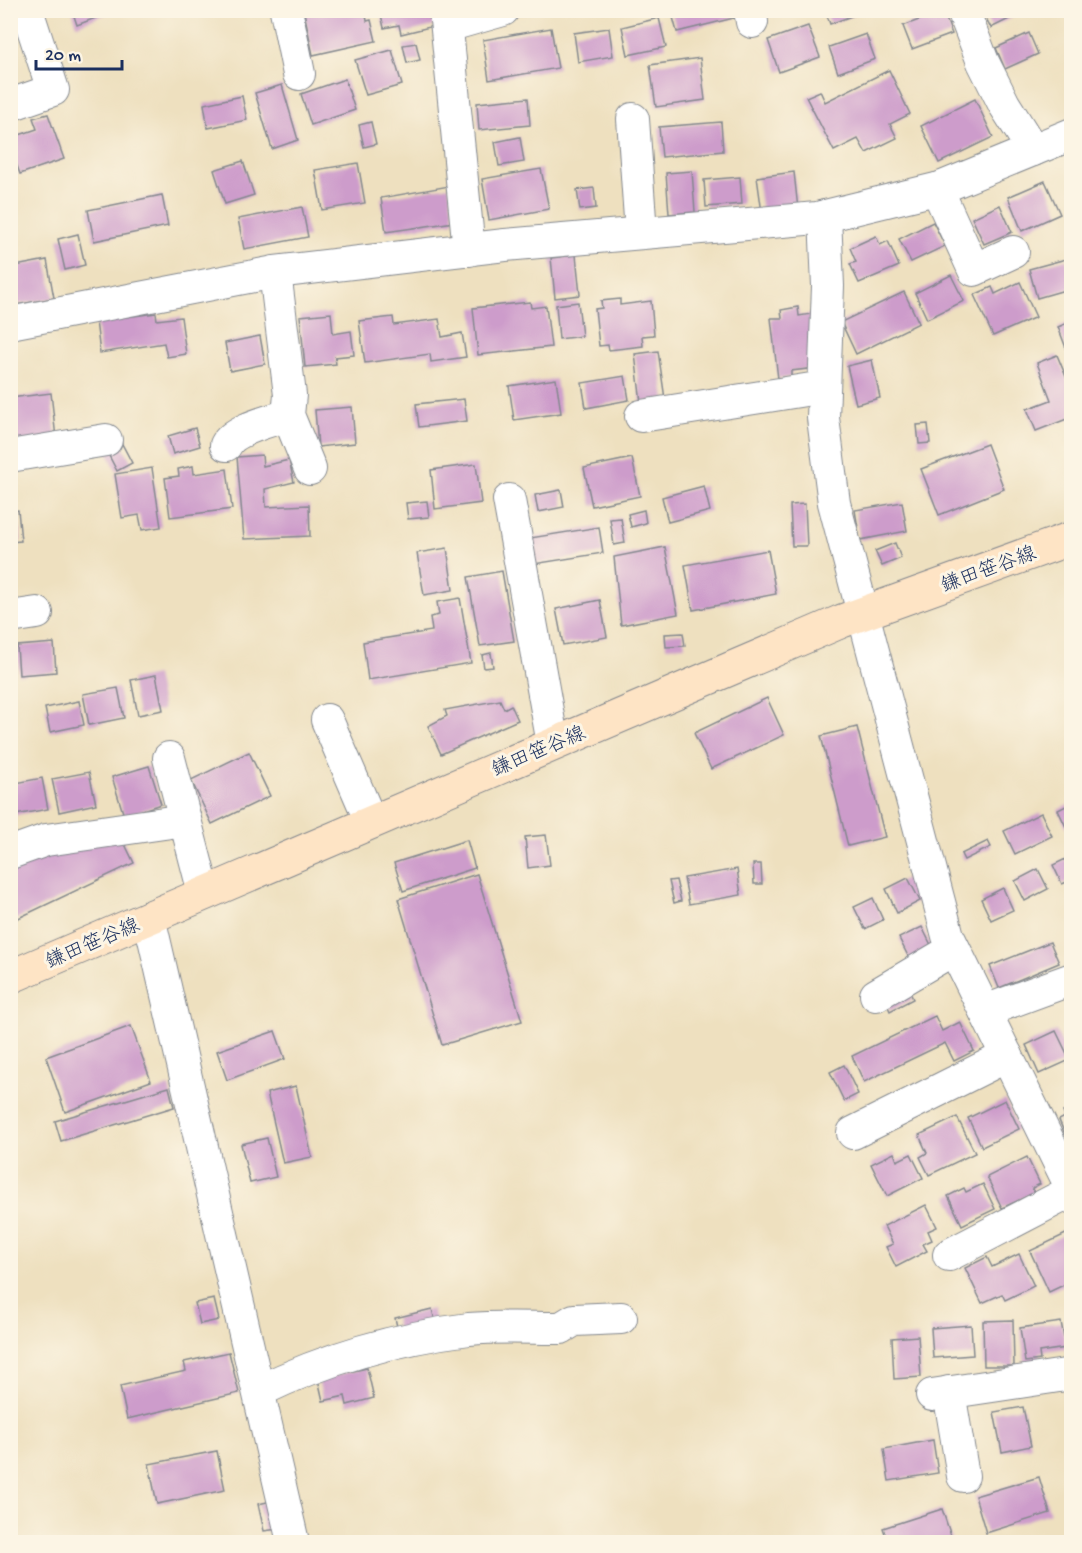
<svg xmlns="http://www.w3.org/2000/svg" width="1082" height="1553" font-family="'Gochi Hand','Klee One',sans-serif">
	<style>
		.building { fill: #cd9ccb }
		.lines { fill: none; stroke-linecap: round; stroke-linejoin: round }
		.street-casing { stroke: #84888e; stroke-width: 34 }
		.secondary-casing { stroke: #84888e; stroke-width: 35 }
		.street { stroke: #fff; stroke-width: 32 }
		.secondary { stroke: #fee4c5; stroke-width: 33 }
		.labels { text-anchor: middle; stroke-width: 6; stroke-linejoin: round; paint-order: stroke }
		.street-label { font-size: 20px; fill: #1b2f5e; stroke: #fcf5e5 }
	</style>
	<rect width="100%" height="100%" fill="#fcf5e5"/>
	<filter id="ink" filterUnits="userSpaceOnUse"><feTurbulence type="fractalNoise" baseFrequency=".0167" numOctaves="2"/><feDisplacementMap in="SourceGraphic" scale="12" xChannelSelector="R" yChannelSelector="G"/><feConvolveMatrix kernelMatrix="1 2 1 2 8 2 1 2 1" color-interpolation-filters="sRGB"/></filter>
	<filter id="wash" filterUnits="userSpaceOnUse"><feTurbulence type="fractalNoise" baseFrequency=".008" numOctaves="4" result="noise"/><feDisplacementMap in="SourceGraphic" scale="24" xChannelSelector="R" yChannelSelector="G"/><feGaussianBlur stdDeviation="1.35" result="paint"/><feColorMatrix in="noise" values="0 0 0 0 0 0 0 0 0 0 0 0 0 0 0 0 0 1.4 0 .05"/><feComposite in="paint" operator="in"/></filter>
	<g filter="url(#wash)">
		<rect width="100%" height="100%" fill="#eee0bf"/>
		<g id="blocks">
			<g class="building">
				<path d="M72,10H114V11L77,25Z"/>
				<path d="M311,10H365L367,21L371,20L376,41L313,55L304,12Z"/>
				<path d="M380,10H431L434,26L401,34L399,25L384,28Z"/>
				<path d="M671,10H732L734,18L677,32Z"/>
				<path d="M825,10H865V11L830,24Z"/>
				<path d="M982,10H1020L1021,13L991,28Z"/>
				<path d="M943,11L952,34L912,49L903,26Z"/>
				<path d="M659,18L666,47L628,55L622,27Z"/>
				<path d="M808,26L820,57L779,72L768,40Z"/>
				<path d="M551,28L558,68L489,80L483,40Z"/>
				<path d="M609,28L613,56L578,62L574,33Z"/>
				<path d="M1029,33L1038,54L1005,69L996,48Z"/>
				<path d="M866,34L875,59L838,73L829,47Z"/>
				<path d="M416,43L420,60L407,63L403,45Z"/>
				<path d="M392,50L402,85L366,95L355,60Z"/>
				<path d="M700,58L705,100L656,107L650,65Z"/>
				<path d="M889,70L910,114L890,124L897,138L866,153L858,139L834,151L806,97L820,91L825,102Z"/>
				<path d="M345,79L355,110L311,125L301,94Z"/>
				<path d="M282,85L298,140L272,149L255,93Z"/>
				<path d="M242,96L247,120L208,128L204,104Z"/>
				<path d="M528,98L530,125L479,130L477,103Z"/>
				<path d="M975,99L993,137L939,163L921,126Z"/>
				<path d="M48,114L64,159L20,174L10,146V138L37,129L33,118Z"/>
				<path d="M371,122L376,144L364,147L359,125Z"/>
				<path d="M721,122L723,151L662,157L659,127Z"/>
				<path d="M520,137L524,162L499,166L495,142Z"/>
				<path d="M243,161L254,195L225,204L214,170Z"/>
				<path d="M358,163L365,203L322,210L315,170Z"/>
				<path d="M541,169L549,209L489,220L482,179Z"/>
				<path d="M692,171L695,212L669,214L666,173Z"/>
				<path d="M794,172L798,209L762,213L757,177Z"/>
				<path d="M740,177L742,204L706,207L704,180Z"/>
				<path d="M1045,181L1060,214L1022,231L1008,197Z"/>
				<path d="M449,186L454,222L386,232L381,198Z"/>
				<path d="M594,188L596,208L580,210L577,190Z"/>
				<path d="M162,195L168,226L94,241L88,210Z"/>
				<path d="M1000,205L1012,232L984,244L972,218Z"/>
				<path d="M302,207L308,237L244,249L238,219Z"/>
				<path d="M933,222L945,246L911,262L899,239Z"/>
				<path d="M78,234L85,265L65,270L58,239Z"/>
				<path d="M876,236L880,245L888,241L899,266L859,283L850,264L856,262L850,248Z"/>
				<path d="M576,255L580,295L555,298L551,258Z"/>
				<path d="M1066,259L1072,278V288L1037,298L1029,269Z"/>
				<path d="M47,260L54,298L10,306V267Z"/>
				<path d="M951,275L964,301L927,319L915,293Z"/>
				<path d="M1020,282L1036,317L993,336L974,295L992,287L995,294Z"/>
				<path d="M904,292L919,323L856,354L841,322Z"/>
				<path d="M620,299V305L651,301L654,335L642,336L643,346L609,350L608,345L599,346L595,309L602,308L601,301Z"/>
				<path d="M530,302L531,308L546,306L551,347L478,355L473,308Z"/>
				<path d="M578,302L582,336L559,339L556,305Z"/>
				<path d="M798,307L799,316L811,314L816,368L791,371V377L778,379L771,318H782L781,310Z"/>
				<path d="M156,313L157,320L181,317L186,354L167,357L164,343L100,353L96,321Z"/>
				<path d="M331,313L333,334L351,331L354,355L335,357L336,364L305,367L300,316Z"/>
				<path d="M393,317L394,325L439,319L442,337L462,333L466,357L431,362L430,354L365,363L359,321Z"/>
				<path d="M1072,321V361H1071L1058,327Z"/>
				<path d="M260,336L265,364L230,371L225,343Z"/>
				<path d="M658,351L665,399L641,403L635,354Z"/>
				<path d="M1057,355L1072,391V417L1036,431L1027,409L1051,400L1037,363Z"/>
				<path d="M872,360L880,398L856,404L847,366Z"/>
				<path d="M625,376L629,400L586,408L582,383Z"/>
				<path d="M556,379L561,413L514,420L509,386Z"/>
				<path d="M51,393L56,438L10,443V398Z"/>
				<path d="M464,399L467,421L419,427L416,404Z"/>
				<path d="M352,407L355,443L318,447L315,410Z"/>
				<path d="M928,424L930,443L919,444L917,425Z"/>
				<path d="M195,428L200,446L173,454L168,436Z"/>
				<path d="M120,440L132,463L117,471L105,448Z"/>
				<path d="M987,444L1004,489L939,515L921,469Z"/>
				<path d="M262,455L263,466L289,460L294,482L265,489L266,507L309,505L310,536L244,539L237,457Z"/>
				<path d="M632,458L640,496L592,506L584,468Z"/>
				<path d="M476,464L481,503L435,509L431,470Z"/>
				<path d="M193,466L194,474L227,469L232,509L170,517L165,478L179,476L178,469Z"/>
				<path d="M152,468L161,527L142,530L139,515L122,518L115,474Z"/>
				<path d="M704,486L710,511L668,522L662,497Z"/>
				<path d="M561,490L564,507L538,512L535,495Z"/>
				<path d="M427,501L429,517L408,519L406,503Z"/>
				<path d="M902,502L907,531L860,540L855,510Z"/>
				<path d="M805,504L807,546H792L790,505Z"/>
				<path d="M18,510L21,541L10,542V511Z"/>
				<path d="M644,510L646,523L631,527L628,514Z"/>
				<path d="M621,518L625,543L614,545L610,519Z"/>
				<path d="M599,527L603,553L534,564L530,538Z"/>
				<path d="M895,543L901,558L882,566L875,551Z"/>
				<path d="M665,547L678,614L621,625L614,557Z"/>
				<path d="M447,548L453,590L424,595L417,553Z"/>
				<path d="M768,550L776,594L693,610L685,565Z"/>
				<path d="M502,571L514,641L480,646L468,577Z"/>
				<path d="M460,598L471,663L368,680L363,642L432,631L430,617L439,615L437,602Z"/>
				<path d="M600,600L607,637L563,645L556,609Z"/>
				<path d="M683,633L685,646L666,647L665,634Z"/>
				<path d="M54,643L56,672L19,675L17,646Z"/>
				<path d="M491,653L493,667L484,668L482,655Z"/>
				<path d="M156,675L163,710L138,715L131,680Z"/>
				<path d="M118,688L124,718L89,725L83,694Z"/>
				<path d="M767,698L784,735L711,769L694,733Z"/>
				<path d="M500,700L504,709L511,705L518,720L441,754L428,726L447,716L445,710Z"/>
				<path d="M79,701L84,725L50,732L45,708Z"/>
				<path d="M857,727L885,837L848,846L821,736Z"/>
				<path d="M249,752L270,796L212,824L191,780Z"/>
				<path d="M149,766L161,804L124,816L112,777Z"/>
				<path d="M89,772L96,804L59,812L52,779Z"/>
				<path d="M42,778L48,809L10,816V784Z"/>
				<path d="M1072,803V832L1069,833L1058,810Z"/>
				<path d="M1041,813L1052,836L1015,854L1004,831Z"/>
				<path d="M546,835L550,865L528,868L525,837Z"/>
				<path d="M122,838L134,863L10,922V857Z"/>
				<path d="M467,840L475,868L403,891L394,863Z"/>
				<path d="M988,841L991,847L964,860L961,854Z"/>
				<path d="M1072,856V880L1062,884L1053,865Z"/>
				<path d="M753,864H761L762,884H754Z"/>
				<path d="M737,869L741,895L689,904L684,878Z"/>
				<path d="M1038,869L1048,889L1025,901L1015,881Z"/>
				<path d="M477,874L522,1021L442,1045L398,899Z"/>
				<path d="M908,878L920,901L897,913L886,889Z"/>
				<path d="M676,880L681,901L674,903L669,881Z"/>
				<path d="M1003,888L1013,910L991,920L981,899Z"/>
				<path d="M873,898L883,920L865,929L854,907Z"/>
				<path d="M922,927L933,949L910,960L899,938Z"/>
				<path d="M1050,942L1059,963L999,988L990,966Z"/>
				<path d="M908,988L913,999L890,1011L885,1000Z"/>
				<path d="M935,1016L942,1031L960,1022L974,1051L954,1061L945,1043L864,1082L852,1056Z"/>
				<path d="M131,1026L151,1081L65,1112L46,1057Z"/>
				<path d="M275,1031L285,1059L227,1080L217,1051Z"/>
				<path d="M1056,1031L1070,1060L1039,1074L1026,1045Z"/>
				<path d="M844,1065L858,1094L844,1101L830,1072Z"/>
				<path d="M296,1086L312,1157L283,1163L267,1093Z"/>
				<path d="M169,1087L174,1107L61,1141L55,1121Z"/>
				<path d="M1005,1100L1019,1129L982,1147L968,1118Z"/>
				<path d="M1072,1108V1131L1065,1134L1059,1120L1065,1117L1063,1112Z"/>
				<path d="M957,1117L975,1153L929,1175L920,1157L927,1153L919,1135Z"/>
				<path d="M267,1138L276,1177L250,1183L241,1144Z"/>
				<path d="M894,1153L897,1161L911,1154L923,1178L887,1196L871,1164Z"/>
				<path d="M1027,1157L1040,1184L1032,1188L1034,1193L1002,1208L987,1177Z"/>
				<path d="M983,1184L995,1209L962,1225L948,1196L964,1188L966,1192Z"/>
				<path d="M926,1205L937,1227L928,1231L932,1240L923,1244L927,1251L896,1267L886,1247L893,1244L884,1226Z"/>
				<path d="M1072,1231V1281L1049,1292L1030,1251Z"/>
				<path d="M1019,1254L1034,1286L1005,1300L1002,1294L982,1303L965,1268L987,1257L992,1267Z"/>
				<path d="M214,1299L219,1320L200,1324L195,1303Z"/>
				<path d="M432,1309L435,1321L398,1331L395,1318Z"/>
				<path d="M1013,1320L1014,1366H984L983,1321Z"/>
				<path d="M1061,1322L1066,1348L1039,1352L1040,1360L1025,1362L1020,1328Z"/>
				<path d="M971,1325L973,1355L933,1358L931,1328Z"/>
				<path d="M918,1336L921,1377L894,1379L892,1338Z"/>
				<path d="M229,1352L239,1393L127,1419L120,1386L186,1371L184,1362Z"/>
				<path d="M367,1368L374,1398L347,1405L345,1396L323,1401L318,1379Z"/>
				<path d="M1023,1407L1031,1446L1002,1452L994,1412Z"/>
				<path d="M933,1440L938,1473L889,1481L884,1449Z"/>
				<path d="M217,1451L225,1490L157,1504L149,1464Z"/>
				<path d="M1039,1477L1050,1513L986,1533L975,1496Z"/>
				<path d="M272,1501L278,1529L264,1531L258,1504Z"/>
				<path d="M942,1509L952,1539L941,1542H888L883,1528Z"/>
			</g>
		</g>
	</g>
	<g filter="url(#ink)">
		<use href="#blocks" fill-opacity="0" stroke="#84888e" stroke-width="1.5"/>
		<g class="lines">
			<g class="street-casing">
				<g id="street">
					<path d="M286,10L299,74"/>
					<path d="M445,10L469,250"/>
					<path d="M750,10L752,22"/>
					<path d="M963,10L983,62L1004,104L1033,150"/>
					<path d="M447,26L503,10"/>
					<path d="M10,105L53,90L27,10"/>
					<path d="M633,119L641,233"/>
					<path d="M937,189L974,270L1013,252"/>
					<path d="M825,216L828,286L823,418L834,503L948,936L1072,1189"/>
					<path d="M275,272L290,395L288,415L310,469"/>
					<path d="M10,323L275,272L505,245L817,218L940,188L1072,134"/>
					<path d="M641,416L824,387"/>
					<path d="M226,445C234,429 271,421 288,415"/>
					<path d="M10,456L106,440"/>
					<path d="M509,500L553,744"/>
					<path d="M10,617L37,613"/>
					<path d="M327,720L371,822"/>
					<path d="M169,758L204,893"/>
					<path d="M10,853L46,840L185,820"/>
					<path d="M149,917L293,1542"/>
					<path d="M876,995L954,949"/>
					<path d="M985,1011L1072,979"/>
					<path d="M853,1133L1007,1056"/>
					<path d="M949,1255L1072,1191"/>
					<path d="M259,1391C325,1359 396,1338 469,1329C500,1326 531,1328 561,1328L574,1320L621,1318"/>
					<path d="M949,1392L963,1476"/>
					<path d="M932,1395L1072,1374"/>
				</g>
			</g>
			<g class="secondary-casing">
				<path id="secondary" d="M10,977L842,621L1072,538"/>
			</g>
			<use href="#street" class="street"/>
			<use href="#secondary" class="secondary"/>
		</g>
	</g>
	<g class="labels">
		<g class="street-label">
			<text transform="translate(988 568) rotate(-20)" y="7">鎌田笹谷線</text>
			<text transform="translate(538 750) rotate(-23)" y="7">鎌田笹谷線</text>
			<text transform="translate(92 942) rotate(-23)" y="7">鎌田笹谷線</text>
		</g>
	</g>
	<rect width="1082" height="1553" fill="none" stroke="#fcf5e5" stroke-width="36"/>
	<path d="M36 60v9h86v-9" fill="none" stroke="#1b2f5e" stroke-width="3"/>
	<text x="45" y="60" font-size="18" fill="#1b2f5e" stroke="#fcf5e5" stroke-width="4.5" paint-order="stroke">20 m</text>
</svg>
